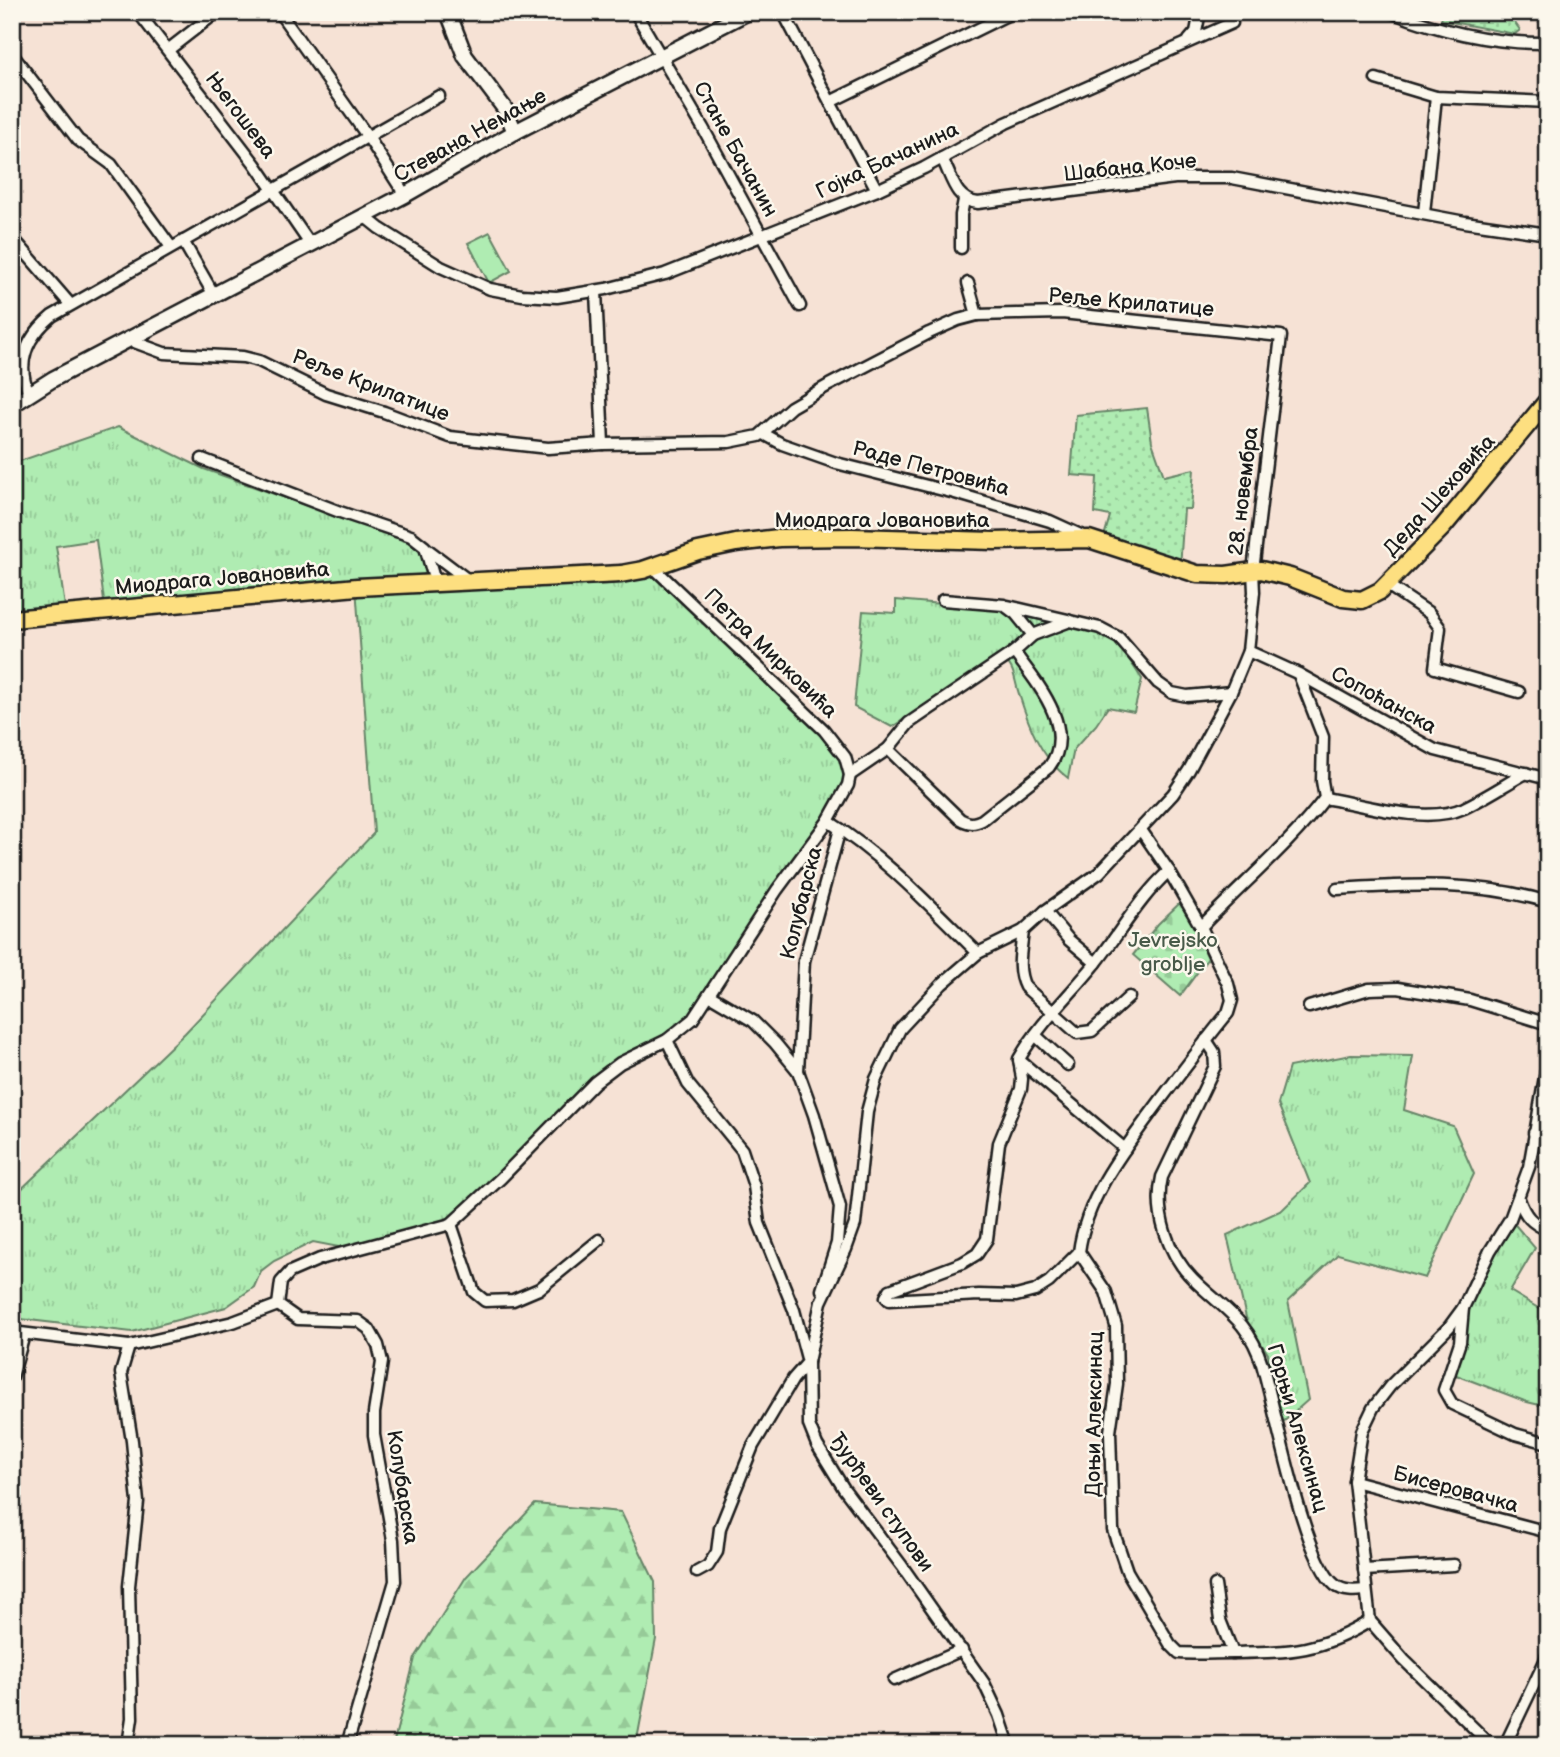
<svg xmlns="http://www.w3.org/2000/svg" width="1560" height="1757" font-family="'Balsamiq Sans',sans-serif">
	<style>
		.grass { fill: url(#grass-tufts); stroke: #668467; stroke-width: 2 }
		.forest { fill: url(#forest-firs); stroke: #668467; stroke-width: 2 }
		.cemetery { fill: url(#cemetery-stones); stroke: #668467; stroke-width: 2 }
		.park { fill: url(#park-dots); stroke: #668467; stroke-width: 2 }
		.garden { fill: #afecb2; stroke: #668467; stroke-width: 2 }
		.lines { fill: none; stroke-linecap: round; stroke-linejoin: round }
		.street-tunnel { stroke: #cabab0; stroke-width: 10; stroke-dasharray: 10 5; stroke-linecap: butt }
		.street-casing { stroke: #1c1c1c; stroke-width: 15 }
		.secondary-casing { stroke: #1c1c1c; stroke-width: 19 }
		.primary-casing { stroke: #1c1c1c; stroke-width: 21 }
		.street { stroke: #fbf7ec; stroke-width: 10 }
		.secondary { stroke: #fbf7ec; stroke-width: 14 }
		.primary { stroke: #fddf80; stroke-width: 16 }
		.labels { text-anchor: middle; stroke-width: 5; stroke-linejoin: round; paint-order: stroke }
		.street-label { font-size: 21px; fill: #1c1c1c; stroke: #fbf7ec }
		.park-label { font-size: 21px; fill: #485a49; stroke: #fbf7ec }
	</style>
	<defs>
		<pattern id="grass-tufts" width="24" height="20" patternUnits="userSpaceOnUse" patternTransform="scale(1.75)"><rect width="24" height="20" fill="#afecb2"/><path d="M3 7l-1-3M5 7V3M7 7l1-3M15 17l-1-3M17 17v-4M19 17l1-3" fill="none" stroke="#96ca98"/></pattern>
		<pattern id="forest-firs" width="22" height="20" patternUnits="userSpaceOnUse" patternTransform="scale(1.75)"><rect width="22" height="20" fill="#afecb2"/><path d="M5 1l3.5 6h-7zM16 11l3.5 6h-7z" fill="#96ca98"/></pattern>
		<pattern id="cemetery-stones" width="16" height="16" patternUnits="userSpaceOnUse" patternTransform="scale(1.75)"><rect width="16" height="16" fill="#afecb2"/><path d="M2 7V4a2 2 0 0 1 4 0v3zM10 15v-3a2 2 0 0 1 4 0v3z" fill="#96ca98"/></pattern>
		<pattern id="park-dots" width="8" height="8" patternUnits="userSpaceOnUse" patternTransform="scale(1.75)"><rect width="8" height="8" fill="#afecb2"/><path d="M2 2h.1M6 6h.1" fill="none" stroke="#96ca98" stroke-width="1.8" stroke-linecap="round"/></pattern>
	</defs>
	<rect width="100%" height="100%" fill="#f6e2d5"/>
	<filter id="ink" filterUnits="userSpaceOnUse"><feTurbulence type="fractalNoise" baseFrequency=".0143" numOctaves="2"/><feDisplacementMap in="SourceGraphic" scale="14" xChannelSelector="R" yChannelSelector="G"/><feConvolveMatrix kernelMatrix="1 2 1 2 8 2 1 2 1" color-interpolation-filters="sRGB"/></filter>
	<g filter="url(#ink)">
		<g class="grass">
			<path d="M118,427L204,469L408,542L419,551L436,582L653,567L845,757L848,785L693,1019L620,1063L451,1224L354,1250L313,1242L274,1261L261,1271L254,1287L226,1307L132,1332L12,1318V1198L185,1033L374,833L356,587L105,609L96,540L56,546L66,613L12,619V475L17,462Z"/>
			<path d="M896,600L998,609L1103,635L1120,646L1142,679L1134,712L1108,707L1096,725L1074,749L1068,778C1040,757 1029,726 1019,694C1013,676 1016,668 1000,656L892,727L854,707L863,611L896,613Z"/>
			<path d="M1351,1055L1413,1056L1404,1110L1453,1126L1474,1174L1425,1278L1338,1254L1288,1301L1308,1400L1281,1424L1268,1354L1247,1322L1227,1235L1282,1210L1310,1183L1278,1104L1289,1067Z"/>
			<path d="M1510,1219L1535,1248L1510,1291L1548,1314V1407L1527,1402L1451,1373L1463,1308Z"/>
		</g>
		<path class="forest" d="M535,1504L621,1512L655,1582L656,1639L636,1745H393L415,1658L466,1577Z"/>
		<path class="cemetery" d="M1182,901L1208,958L1180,996L1133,955L1158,924Z"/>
		<g class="park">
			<path d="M1443,12H1470L1480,18L1492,19L1508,13L1520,30L1515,34L1441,20Z"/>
			<path d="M1147,408L1152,442L1164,476L1194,469L1191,509H1184L1180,568L1103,540L1110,516L1095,513L1097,477L1071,475L1076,415Z"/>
		</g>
		<path class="garden" d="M490,232L511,271L489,283L468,243Z"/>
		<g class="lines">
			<path class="street-tunnel" d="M1215,12L1221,16"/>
			<g class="street-casing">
				<g id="street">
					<path d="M138,12L255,164L310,244"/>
					<path d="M279,12L368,137L405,195"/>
					<path d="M635,12L703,128L800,306"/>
					<path d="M783,12L830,102L1013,12"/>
					<path d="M1391,12C1440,31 1495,44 1548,43"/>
					<path d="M1189,40L1196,32L1200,12"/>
					<path d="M168,50L217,12"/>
					<path d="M12,54L78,140L111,164L171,247"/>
					<path d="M1376,79L1436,97L1548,102"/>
					<path d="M830,102L877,190"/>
					<path d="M942,158C952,178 955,200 978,203L1175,178H1232L1465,222L1548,234"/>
					<path d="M1424,213L1436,97"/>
					<path d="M364,216L379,228L441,267L490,289L522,295L557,297L606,289L665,274L877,190L924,168L1006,123L1232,23"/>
					<path d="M12,237L70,304"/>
					<path d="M183,241L214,295"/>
					<path d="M961,248V215L964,200"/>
					<path d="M968,283L977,315"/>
					<path d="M596,291L603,444"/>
					<path d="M129,340L164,353L243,357L259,361L326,394L384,412L450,437L548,448L603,444L729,442L759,436L791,407L829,385L929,333L958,320L977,315L1062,313L1281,336L1253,571L1254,592L1248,651L1231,692L1189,770L1173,794L1099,873L1045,911L1023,931L978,953L942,984L900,1029L876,1079L867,1112L855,1224L846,1249L821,1302L808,1362L809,1425L817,1445L844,1489L902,1566L984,1683L999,1715L1009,1745"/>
					<path d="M29,393C15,362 27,337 52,316L439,96"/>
					<path d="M764,434L782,444L836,463L955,493L1050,521L1085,537"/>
					<path d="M202,459L340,512L411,536L425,547L435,582"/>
					<path d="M427,549L468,580"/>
					<path d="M1386,584L1429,613L1440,628L1435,668L1519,692"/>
					<path d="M943,600L1004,605L1016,614L1033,635"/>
					<path d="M1008,606L1068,620"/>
					<path d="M1248,651L1299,674L1435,750L1548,779"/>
					<path d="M888,749L960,819C969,824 974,824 982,820L1049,767C1078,729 1036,682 1014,652"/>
					<path d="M850,775L888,749L909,723L1014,652L1033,635L1070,621L1100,628L1119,638L1158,683L1172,693L1187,696L1231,692"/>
					<path d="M1325,798C1365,805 1426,825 1464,808C1485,798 1506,784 1526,773"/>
					<path d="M828,821C885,857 930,906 978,953"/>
					<path d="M1141,830L1169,871L1201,927L1228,984L1232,1000L1228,1013C1204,1042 1182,1072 1159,1102C1126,1147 1086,1196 1079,1252L1106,1292L1116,1326L1117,1384L1110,1432L1113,1530L1127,1571L1170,1644L1179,1653C1197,1654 1216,1653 1234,1653C1291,1652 1319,1652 1370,1621"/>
					<path d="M1337,889C1409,884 1478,881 1548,902"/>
					<path d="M1045,911L1069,940L1096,963"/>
					<path d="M1201,927C1242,884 1289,845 1325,798L1322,781L1323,737L1299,675"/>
					<path d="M1023,931C1021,951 1016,969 1025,987L1077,1033L1092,1031L1129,997"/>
					<path d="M709,995L753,1021L775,1043L798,1071L814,1115L840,1207L837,1243L822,1290"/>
					<path d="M1309,1007L1369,989L1398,988L1470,1000L1548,1024"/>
					<path d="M1035,1035L1068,1065"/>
					<path d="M667,1040L688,1084L742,1150L754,1186L759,1223L794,1310L808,1362"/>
					<path d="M1206,1040L1214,1052L1215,1066L1162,1177C1154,1212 1167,1253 1193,1279C1223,1309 1248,1319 1262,1364C1275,1408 1304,1561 1335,1585C1344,1592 1355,1591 1365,1590"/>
					<path d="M1019,1060L1125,1149"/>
					<path d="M798,1071L804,961L840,829"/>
					<path d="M1534,1133L1548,1136"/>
					<path d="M1519,1199C1525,1216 1531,1223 1548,1230"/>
					<path d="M451,1224L474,1292L485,1301L513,1300L539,1289L599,1240"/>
					<path d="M1079,1252L1049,1282L1035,1291L1016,1296L979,1295L889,1300L886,1297L890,1290L962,1263L977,1254L987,1239L999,1143L1021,1089L1022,1079L1019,1059C1039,1024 1070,995 1096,963C1120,933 1140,897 1169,871"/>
					<path d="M1463,1308L1460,1342L1444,1390L1452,1404L1515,1434L1548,1443"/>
					<path d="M12,1332L129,1346L233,1322L278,1305"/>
					<path d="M12,1377L24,1335"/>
					<path d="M1354,1481L1548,1532"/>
					<path d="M1364,1570L1454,1565"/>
					<path d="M697,1572L708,1566L717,1552L720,1528L753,1446L793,1379L808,1362"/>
					<path d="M1215,1585L1220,1620L1233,1653"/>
					<path d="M894,1680L962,1650"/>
					<path d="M128,1745L132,1718L129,1586L138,1502L132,1441L121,1373L129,1346"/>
					<path d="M347,1745L395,1581L393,1540L374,1435V1413L382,1362L378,1345L369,1329L358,1321L298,1319L278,1305L281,1282L290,1272L320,1259L451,1224L501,1178L595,1082L620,1063L667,1040L693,1019L777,890L828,821L848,785L850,775L845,757L824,730L653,567"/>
					<path d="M1491,1745L1404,1660L1370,1621L1354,1481L1362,1431L1373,1408L1390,1386L1449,1327L1463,1308L1490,1251L1510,1219L1529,1167L1548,1060"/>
					<path d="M1505,1745L1545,1661L1548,1652"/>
				</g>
			</g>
			<g class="secondary-casing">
				<g id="secondary">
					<path d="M448,12L465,56L505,109L515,132"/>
					<path d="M12,405L53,379L405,195L515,132L748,12"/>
				</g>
			</g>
			<g class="primary-casing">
				<path id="primary" d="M12,619L357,587L621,574L643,570L698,551L736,543L779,538L852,537L994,541L1089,539L1197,574L1226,575L1261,570L1290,577L1343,598L1362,600L1380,591L1442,528L1548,400"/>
			</g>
			<use href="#street" class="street"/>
			<use href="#secondary" class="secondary"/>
			<use href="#primary" class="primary"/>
		</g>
	</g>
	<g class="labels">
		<g class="street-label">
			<text transform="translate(241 115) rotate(53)" y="7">Његошева</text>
			<text transform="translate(470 135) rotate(-29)" y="7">Стевана Немање</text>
			<text transform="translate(736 149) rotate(61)" y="7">Стане Бачанин</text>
			<text transform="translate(887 160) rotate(-25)" y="7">Гојка Бачанина</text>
			<text transform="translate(1130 167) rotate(-6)" y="7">Шабана Коче</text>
			<text transform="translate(1131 302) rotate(5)" y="7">Реље Крилатице</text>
			<text transform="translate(371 385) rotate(21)" y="7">Реље Крилатице</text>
			<text transform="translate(931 468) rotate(15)" y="7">Раде Петровића</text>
			<text transform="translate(1243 491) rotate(-83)" y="7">28. новембра</text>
			<text transform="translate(1439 495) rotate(-48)" y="7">Деда Шеховића</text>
			<text x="882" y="527">Миодрага Јовановића</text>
			<text transform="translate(222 578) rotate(-5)" y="7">Миодрага Јовановића</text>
			<text transform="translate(771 653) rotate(44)" y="7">Петра Мирковића</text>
			<text transform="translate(1384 700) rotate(29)" y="7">Сопоћанска</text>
			<text transform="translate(801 903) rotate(-76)" y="7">Колубарска</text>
			<text transform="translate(1094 1414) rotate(-89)" y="7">Доњи Алексинац</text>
			<text transform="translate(1298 1428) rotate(74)" y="7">Горњи Алексинац</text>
			<text transform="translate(403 1487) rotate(81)" y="7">Колубарска</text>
			<text transform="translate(1456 1489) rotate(15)" y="7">Бисеровачка</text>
			<text transform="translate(882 1502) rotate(55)" y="7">Ђурђеви ступови</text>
		</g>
		<g class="park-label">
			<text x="1173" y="947">Jevrejsko<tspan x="1173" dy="24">groblje</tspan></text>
		</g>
	</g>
	<rect width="1560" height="1757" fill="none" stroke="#fbf7ec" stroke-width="42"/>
	<rect x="21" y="21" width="1518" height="1715" fill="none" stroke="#1c1c1c" stroke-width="2.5" filter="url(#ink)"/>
</svg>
